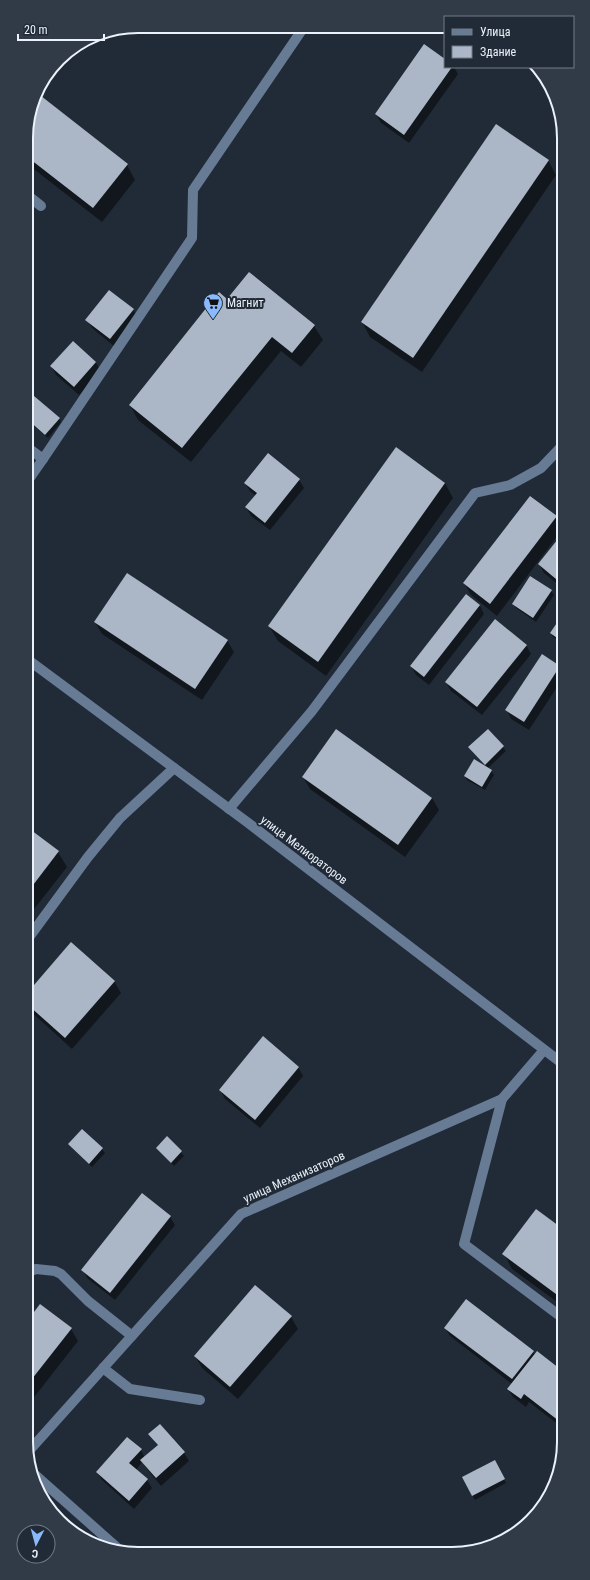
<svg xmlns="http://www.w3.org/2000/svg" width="590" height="1580" font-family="'Roboto Condensed',sans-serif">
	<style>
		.shadow { fill: #0007 }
		.building { fill: #abb7c7 }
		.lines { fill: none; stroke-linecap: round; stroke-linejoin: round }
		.minor { stroke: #677b95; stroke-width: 10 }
		.labels { text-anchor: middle; stroke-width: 4; stroke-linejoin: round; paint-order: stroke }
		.poi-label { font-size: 12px; fill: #ebf2fb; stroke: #212b37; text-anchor: start }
		.street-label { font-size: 12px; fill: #ebf2fb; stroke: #212b37 }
		.rim { fill: none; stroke: #ebf2fb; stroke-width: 2 }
	</style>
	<rect width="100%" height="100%" fill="#212b37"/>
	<g class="shadow">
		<path d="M445,60V67H454L458,74L409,143L381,123L376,114Z"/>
		<path d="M26,130L127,165L135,180L102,222L26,163Z"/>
		<path d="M548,160L556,175L422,372L370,337L362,322Z"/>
		<path d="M249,273L314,326L323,340L301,367L281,351L191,462L138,420L130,405L228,300Z"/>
		<path d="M133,310L138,318L115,347L92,328L87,320Z"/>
		<path d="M73,342L96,363L101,371L79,395L56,375L51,366Z"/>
		<path d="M34,397L59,418L61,422L48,438L27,420V406Z"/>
		<path d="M299,480L304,488L270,530L251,516L246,507L256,496L250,491L245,483Z"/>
		<path d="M445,483L453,498L326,676L278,641L269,626Z"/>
		<path d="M530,497L556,517L562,530L497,616L471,595L464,583Z"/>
		<path d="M562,535V585L561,587L544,573L539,564Z"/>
		<path d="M531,577L551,591L554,595L536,622L516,608L513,604Z"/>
		<path d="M466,596L480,606L484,614L429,685L416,675L411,666Z"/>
		<path d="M563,616V643L553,637L551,633Z"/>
		<path d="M95,622L227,640L234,652L202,700L102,634Z"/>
		<path d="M526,645L531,654L482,715L451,691L446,682Z"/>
		<path d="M543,655L560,667L563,672V678L529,730L511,719L507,710Z"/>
		<path d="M488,730L506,751L487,769L491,771L494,775L485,790L467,780L465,776L488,768L469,747Z"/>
		<path d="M303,777L432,798L439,810L405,857L310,789Z"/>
		<path d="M27,829L58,852L67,867L31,913L37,924L27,937Z"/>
		<path d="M71,944L114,981L121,993L72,1049L28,1009V994Z"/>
		<path d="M298,1067L303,1076L260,1128L225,1099L220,1090Z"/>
		<path d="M82,1131L102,1149L105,1153L92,1167L72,1148L69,1144Z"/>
		<path d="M167,1138L184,1156L174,1166L157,1148Z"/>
		<path d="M536,1210L563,1230L564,1307L512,1269L504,1254Z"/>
		<path d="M170,1217L175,1225L115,1300L87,1278L83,1270Z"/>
		<path d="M41,1306L71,1329L78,1341L28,1405V1322Z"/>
		<path d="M291,1317L298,1329L238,1399L202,1368L195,1356Z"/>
		<path d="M445,1328L533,1352L535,1355L564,1373V1429L529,1402L526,1407L513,1397L508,1389L512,1384L450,1336Z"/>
		<path d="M150,1435L184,1453L189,1461L161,1486L147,1469L142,1462L136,1470L147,1480L152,1488L134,1509L102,1480L97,1472L141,1450L145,1458L158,1446Z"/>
		<path d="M494,1461L506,1483L475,1500L463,1478Z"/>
	</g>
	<g class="building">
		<path d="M424,44L445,59V67H452L404,135L375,114Z"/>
		<path d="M36,92L128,164L93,208L26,156V130Z"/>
		<path d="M496,124L549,160L413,358L361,322Z"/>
		<path d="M249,272L315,325L292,353L272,337L182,448L129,405L219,292L227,299Z"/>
		<path d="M109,290L134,309L110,339L85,320Z"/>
		<path d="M73,341L96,362L74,387L50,366Z"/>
		<path d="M34,396L60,418L45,435L27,419V405Z"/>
		<path d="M396,447L445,483L318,662L268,626Z"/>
		<path d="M268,453L300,479L265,523L245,507L257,493L244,483Z"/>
		<path d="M530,496L557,516L490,604L463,583Z"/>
		<path d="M562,534V571L556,579L538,564Z"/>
		<path d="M127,573L228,640L195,689L94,622Z"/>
		<path d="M530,576L552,590L533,618L512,604Z"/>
		<path d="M466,594L480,605L424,677L410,666Z"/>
		<path d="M563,614V642L550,633Z"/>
		<path d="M495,619L527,645L477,707L445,682Z"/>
		<path d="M542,654L560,666L524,722L505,710Z"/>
		<path d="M336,729L432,798L398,845L302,777Z"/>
		<path d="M488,729L504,746L485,765L468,747Z"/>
		<path d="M474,759L492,770L482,787L464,776Z"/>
		<path d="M27,827L59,851L27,893Z"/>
		<path d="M71,942L115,981L65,1038L28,1005V992Z"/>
		<path d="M263,1036L299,1067L255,1120L219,1090Z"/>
		<path d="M82,1129L103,1148L89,1164L68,1144Z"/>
		<path d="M167,1136L182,1151L171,1163L156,1148Z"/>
		<path d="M142,1193L171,1216L110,1293L81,1270Z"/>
		<path d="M536,1209L563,1229L564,1300L502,1254Z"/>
		<path d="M255,1285L292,1316L230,1387L194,1356Z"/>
		<path d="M466,1299L534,1351L512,1379L444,1328Z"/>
		<path d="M40,1304L72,1328L28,1384V1320Z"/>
		<path d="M537,1351L564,1372V1414L559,1421L524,1394L521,1399L507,1389Z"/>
		<path d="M160,1424L185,1452L156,1478L140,1460L158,1445L148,1434Z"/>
		<path d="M127,1437L142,1449L129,1463L148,1479L129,1501L96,1472Z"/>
		<path d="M495,1460L505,1479L472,1496L462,1477Z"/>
	</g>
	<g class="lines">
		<g class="minor">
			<path d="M26,194L41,206"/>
			<path d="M27,447L43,459L27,482"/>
			<path d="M43,459L192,238L193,190L304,27"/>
			<path d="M27,659L247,822L563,1064"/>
			<path d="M229,809L312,711L475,493L510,485L541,468L562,446"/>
			<path d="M27,940L88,857L120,818L174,768"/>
			<path d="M502,1099L464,1244L564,1319"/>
			<path d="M28,1272L36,1269L55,1271L61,1274L88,1301L132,1336"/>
			<path d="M103,1368L130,1389L200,1400"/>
			<path d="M28,1452L241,1214L502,1099L544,1050"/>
			<path d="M33,1473L122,1552"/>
		</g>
	</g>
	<defs>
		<g id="supermarket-pin" transform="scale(1)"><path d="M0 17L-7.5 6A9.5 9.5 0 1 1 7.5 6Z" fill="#89bafc" stroke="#212b37"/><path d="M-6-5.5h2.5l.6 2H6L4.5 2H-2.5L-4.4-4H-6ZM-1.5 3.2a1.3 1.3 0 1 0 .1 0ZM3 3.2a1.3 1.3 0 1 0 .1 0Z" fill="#111"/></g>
	</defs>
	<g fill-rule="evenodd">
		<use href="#supermarket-pin" x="213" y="303"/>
	</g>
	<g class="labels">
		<g class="poi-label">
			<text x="227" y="307">Магнит</text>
		</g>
		<g class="street-label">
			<text transform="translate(304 850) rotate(37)" y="4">улица Мелиораторов</text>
			<text transform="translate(294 1177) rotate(-24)" y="4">улица Механизаторов</text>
		</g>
	</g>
	<path d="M0 0H590V1580H0ZM138 33H452A105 105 0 0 1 557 138V1442A105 105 0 0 1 452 1547H138A105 105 0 0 1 33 1442V138A105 105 0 0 1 138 33Z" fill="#313b47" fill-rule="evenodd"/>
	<path class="rim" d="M138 33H452A105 105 0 0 1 557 138V1442A105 105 0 0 1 452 1547H138A105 105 0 0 1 33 1442V138A105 105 0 0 1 138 33Z"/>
	<rect x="444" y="16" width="130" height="52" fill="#212b37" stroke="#727b85"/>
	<rect x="452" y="29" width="20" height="6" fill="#677b95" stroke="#727b85"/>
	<text x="480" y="36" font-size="12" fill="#ebf2fb">Улица</text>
	<rect x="452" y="46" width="20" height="12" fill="#abb7c7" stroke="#727b85"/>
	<text x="480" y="56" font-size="12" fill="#ebf2fb">Здание</text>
	<g transform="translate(36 1544) rotate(186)"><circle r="19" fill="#212b37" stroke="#727b85"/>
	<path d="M0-3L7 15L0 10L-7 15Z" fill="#89bafc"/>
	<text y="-6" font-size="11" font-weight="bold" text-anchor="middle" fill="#ebf2fb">С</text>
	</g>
	<path d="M18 34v6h86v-6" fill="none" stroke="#ebf2fb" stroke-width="2"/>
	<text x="24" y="34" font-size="12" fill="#ebf2fb" stroke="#212b37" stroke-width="3" paint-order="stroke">20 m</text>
</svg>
